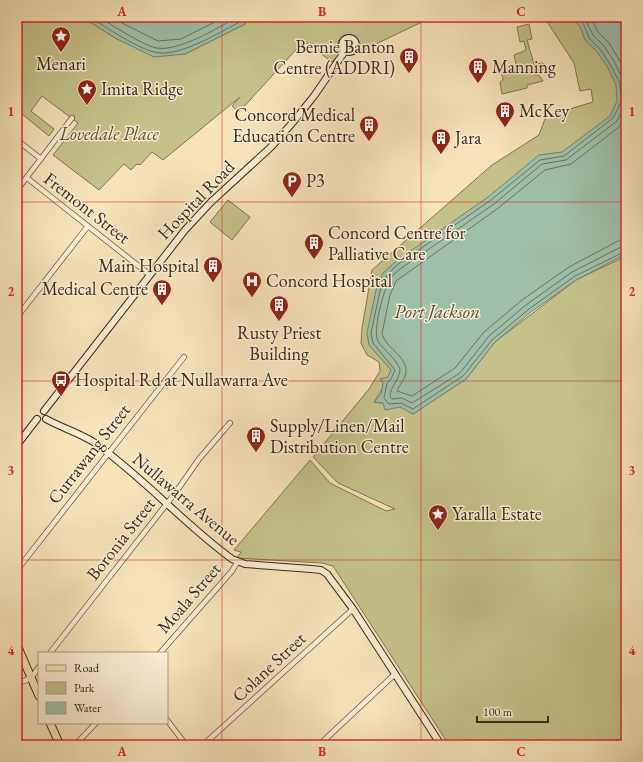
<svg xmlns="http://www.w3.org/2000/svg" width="643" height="762" font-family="'EB Garamond',serif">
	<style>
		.green { fill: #c4c18b; stroke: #807652 }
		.water { fill: #9ebfa9; stroke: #76836f }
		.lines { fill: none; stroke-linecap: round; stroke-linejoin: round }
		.shore { stroke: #6c7460; stroke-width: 1 }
		.street-tunnel { stroke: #d1bd9a; stroke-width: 4.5; stroke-dasharray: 4.5 2; stroke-linecap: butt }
		.street-casing { stroke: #6a5840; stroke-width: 6 }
		.secondary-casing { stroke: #3b2a18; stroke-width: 8 }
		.primary-casing { stroke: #3b2a18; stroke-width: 9 }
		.street { stroke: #faecd2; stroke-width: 4.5 }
		.secondary { stroke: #faecd2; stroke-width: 6 }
		.primary { stroke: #f7e2ba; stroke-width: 7 }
		.grid { fill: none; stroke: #d62828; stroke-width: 1; stroke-opacity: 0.55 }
		.labels { text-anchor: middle; stroke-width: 3; stroke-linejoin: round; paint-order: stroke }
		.poi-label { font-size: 18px; fill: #3b2a18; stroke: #faecd2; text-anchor: start }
		.park-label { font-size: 18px; font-style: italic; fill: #5d5035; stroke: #faecd2 }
		.street-label { font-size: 18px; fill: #3b2a18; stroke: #faecd2 }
		.water-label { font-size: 19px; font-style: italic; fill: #544f3c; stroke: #faecd2 }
		.neatline { fill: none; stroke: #d62828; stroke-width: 1.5 }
		.grid-label { font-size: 13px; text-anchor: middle; font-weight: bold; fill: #d62828 }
	</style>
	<rect width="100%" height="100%" fill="#f7e2ba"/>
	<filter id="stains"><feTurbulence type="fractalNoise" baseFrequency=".005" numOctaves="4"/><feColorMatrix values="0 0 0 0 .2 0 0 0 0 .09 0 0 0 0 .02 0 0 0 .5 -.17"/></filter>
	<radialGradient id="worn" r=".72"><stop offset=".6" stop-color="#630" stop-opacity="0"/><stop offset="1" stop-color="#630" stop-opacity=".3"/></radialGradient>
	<g class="green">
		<path d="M17,17H82L117,39L185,54L245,24L251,17H437L426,20L353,55L358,51L359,42L353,35H345L338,41V58L332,62L304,41L239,112L232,106L240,97L163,160L152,152L140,165L137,164L131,170L124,164L99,190L53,155L78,123L42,96L31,111L54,129L49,136L17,110Z"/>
		<path d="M544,17H580L623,90L612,120L379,355L391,370L388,380L374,402L401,406L413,414L466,379L495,342L576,280L626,256V745H449L333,566L322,563L237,558L241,552L234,550L310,460L330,483L386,511L395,509L338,483L313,457L369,389L380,371L379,362L367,355L361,343L362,328L372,270L492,165L539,135L546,116L593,102L591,89L580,91L574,63Z"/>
		<path d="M529,24L532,39L527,40L534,64L543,63L545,69L535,71V75H539L543,81L527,85V88L502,94L500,82L503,80L500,65H504L508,74L518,72L514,55L524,51L526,49L524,41L520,42L517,27Z"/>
		<path d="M228,200L250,217L232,240L210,222Z"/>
	</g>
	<g class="water">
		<path d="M82,17H251L245,24L185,54L154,57L117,39Z"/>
		<path d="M573,17H626V254L576,280L531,312L495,342L466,379L413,414L400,407L385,410L383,403L374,402L381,394L383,383L380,379L388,377L391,370L369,345L367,333L376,290L383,273L395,262L488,197L539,155L562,152L610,116L617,101L616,85L607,66L597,52L585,40L580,27Z"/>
	</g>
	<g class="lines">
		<g class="shore">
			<path d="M90,17C107,28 135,47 154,52C178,59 221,31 242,21L246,17"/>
			<path d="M99,17C112,25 142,45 156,48C179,52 217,28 238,17"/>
			<path d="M110,17L158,41L181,39L225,17"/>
			<path d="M578,17L584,25L589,38L600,49L610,64L620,83L621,102L613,118L564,156L540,160L491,200L397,265L387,275L380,291L371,333L373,343L395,370L391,379L387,383L384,398L389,404L401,403L413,409L463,376L492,340L529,309L575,276L626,251"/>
			<path d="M584,17L593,35L604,46L614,61L624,82L626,103L617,121L566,160L542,164L494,204L400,269C397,272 393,274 391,278C384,287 372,332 378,341C384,351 395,357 400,369C400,380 390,386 390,397L392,399L402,398L412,403L460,373L489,336L526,305L572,272L621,247L626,246"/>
			<path d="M591,17L598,32L609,43L626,71"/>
			<path d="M626,116L619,127L571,164L545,170L497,209L396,281L390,295L382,333C385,348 406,355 406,371C406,379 399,385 397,391L412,396L455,368L484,332L522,300L569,267L618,241L626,240"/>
		</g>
		<path class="street-tunnel" d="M352,39L366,17"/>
		<g class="street-casing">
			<g id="street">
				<path d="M17,140L41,159"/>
				<path d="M27,178L150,275"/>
				<path d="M17,190L72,118"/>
				<path d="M17,317L88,226"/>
				<path d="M17,570L184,357"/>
				<path d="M50,653L176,492L199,459L230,423"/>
				<path d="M160,653L232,571L238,561"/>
				<path d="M17,682C28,682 33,676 39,667"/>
				<path d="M167,720L186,745"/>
				<path d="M75,745L96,723"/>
				<path d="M203,745L353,609"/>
				<path d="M319,745L395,674"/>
				<path d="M431,745L437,739"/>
			</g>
		</g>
		<g class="secondary-casing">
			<g id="secondary">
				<circle cx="349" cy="45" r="7"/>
				<path d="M44,411L185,230L211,202L271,147L294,121L314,96L345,51"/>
				<path d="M46,419C62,428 80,433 95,443C144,478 184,524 232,559L245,564L311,569L321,570L327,574L353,609L441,745"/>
				<path d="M17,445L37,419"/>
			</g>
		</g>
		<g class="primary-casing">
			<g id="primary">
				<path d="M17,645L39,696"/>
				<path d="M50,723L60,745"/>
			</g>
		</g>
		<use href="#street" class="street"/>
		<use href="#secondary" class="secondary"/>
		<use href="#primary" class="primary"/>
	</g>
	<path class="grid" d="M222,17V745M421,17V745M17,202H626M17,381H626M17,560H626"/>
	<defs>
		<g id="sight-pin" transform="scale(1)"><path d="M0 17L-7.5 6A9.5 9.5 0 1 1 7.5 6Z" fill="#8f2418" stroke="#faecd2"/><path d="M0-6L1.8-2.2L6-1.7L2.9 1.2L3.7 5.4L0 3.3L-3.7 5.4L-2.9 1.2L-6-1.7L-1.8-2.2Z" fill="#fff"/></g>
		<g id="building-pin" transform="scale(1)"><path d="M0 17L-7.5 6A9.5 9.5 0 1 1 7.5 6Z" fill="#8f2418" stroke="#faecd2"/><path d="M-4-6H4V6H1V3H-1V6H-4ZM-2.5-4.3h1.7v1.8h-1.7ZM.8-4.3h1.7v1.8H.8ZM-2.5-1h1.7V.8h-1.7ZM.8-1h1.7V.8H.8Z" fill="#fff"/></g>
		<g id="parking-pin" transform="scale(1)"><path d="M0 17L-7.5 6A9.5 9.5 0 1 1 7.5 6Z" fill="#8f2418" stroke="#faecd2"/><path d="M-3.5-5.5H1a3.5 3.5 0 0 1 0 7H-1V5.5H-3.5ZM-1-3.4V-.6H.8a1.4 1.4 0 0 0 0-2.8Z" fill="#fff"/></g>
		<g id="hospital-pin" transform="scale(1)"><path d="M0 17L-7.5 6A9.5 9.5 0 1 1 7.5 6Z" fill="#8f2418" stroke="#faecd2"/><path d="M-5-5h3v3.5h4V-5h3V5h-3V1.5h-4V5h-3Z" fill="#fff"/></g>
		<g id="bus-pin" transform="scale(1)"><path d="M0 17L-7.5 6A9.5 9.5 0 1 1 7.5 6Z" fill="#8f2418" stroke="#faecd2"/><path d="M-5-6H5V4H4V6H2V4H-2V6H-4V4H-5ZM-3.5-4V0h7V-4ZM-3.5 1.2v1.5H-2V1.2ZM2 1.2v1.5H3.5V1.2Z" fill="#fff"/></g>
	</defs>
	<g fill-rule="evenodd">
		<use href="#sight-pin" x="61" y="36"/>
		<use href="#building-pin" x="409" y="57"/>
		<use href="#building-pin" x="478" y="67"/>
		<use href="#sight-pin" x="87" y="89"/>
		<use href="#building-pin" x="505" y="111"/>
		<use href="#building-pin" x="369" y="125"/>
		<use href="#building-pin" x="441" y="138"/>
		<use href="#parking-pin" x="292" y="181"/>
		<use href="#building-pin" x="314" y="243"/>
		<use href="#building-pin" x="213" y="266"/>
		<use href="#hospital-pin" x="252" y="281"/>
		<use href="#building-pin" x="162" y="289"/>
		<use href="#building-pin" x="279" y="305"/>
		<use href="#bus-pin" x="61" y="380"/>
		<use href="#building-pin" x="256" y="436"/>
		<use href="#sight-pin" x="438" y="514"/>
	</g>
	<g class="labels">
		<g class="poi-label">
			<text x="395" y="53" text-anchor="end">Bernie Banton<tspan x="395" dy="21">Centre (ADDRI)</tspan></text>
			<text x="61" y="70" text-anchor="middle">Menari</text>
			<text x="492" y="73">Manning</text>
			<text x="101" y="95">Imita Ridge</text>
			<text x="519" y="117">McKey</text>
			<text x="355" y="121" text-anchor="end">Concord Medical<tspan x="355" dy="21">Education Centre</tspan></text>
			<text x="455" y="144">Jara</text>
			<text x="306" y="187">P3</text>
			<text x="328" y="239">Concord Centre for<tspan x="328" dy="21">Palliative Care</tspan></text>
			<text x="199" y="272" text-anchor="end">Main Hospital</text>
			<text x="266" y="287">Concord Hospital</text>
			<text x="148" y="295" text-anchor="end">Medical Centre</text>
			<text x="279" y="339" text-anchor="middle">Rusty Priest<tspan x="279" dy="21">Building</tspan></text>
			<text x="75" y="386">Hospital Rd at Nullawarra Ave</text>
			<text x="270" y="432">Supply/Linen/Mail<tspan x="270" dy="21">Distribution Centre</tspan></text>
			<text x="452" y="520">Yaralla Estate</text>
		</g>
		<g class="park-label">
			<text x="109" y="140">Lovedale Place</text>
		</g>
		<g class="street-label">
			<text transform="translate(196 200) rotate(-46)" y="6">Hospital Road</text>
			<text transform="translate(87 208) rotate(38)" y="6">Fremont Street</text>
			<text transform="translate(89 454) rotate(-52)" y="6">Currawang Street</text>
			<text transform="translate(186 499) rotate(40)" y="6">Nullawarra Avenue</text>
			<text transform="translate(121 539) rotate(-52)" y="6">Boronia Street</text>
			<text transform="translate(189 598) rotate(-49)" y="6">Moala Street</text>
			<text transform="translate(269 667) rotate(-43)" y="6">Colane Street</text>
		</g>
		<g class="water-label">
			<text x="437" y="318">Port Jackson</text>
		</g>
	</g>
	<rect width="643" height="762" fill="none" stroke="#f7e2ba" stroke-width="44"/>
	<rect x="38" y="652" width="130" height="72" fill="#faecd2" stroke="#ae9e88"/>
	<rect x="46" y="665" width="20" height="6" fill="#f7e2ba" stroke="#ae9e88"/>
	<text x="74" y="672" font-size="12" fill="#3b2a18">Road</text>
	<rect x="46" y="682" width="20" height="12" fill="#c4c18b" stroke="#ae9e88"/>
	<text x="74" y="692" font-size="12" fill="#3b2a18">Park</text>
	<rect x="46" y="702" width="20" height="12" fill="#9ebfa9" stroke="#ae9e88"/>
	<text x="74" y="712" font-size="12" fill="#3b2a18">Water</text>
	<path d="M477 716v6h71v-6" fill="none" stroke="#3b2a18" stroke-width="2"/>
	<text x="483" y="716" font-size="12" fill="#3b2a18" stroke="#faecd2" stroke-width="3" paint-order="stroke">100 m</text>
	<rect x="22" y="22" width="599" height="718" class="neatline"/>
	<g class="grid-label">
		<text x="122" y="16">A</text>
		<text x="322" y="16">B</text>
		<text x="521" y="16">C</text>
		<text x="11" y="116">1</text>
		<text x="632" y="116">1</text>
		<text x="11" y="296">2</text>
		<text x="632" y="296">2</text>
		<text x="11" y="475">3</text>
		<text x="632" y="475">3</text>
		<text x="11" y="655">4</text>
		<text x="632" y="655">4</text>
		<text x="122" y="756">A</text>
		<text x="322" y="756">B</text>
		<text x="521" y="756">C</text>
	</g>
	<rect width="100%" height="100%" filter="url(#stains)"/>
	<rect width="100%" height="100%" fill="url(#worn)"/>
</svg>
